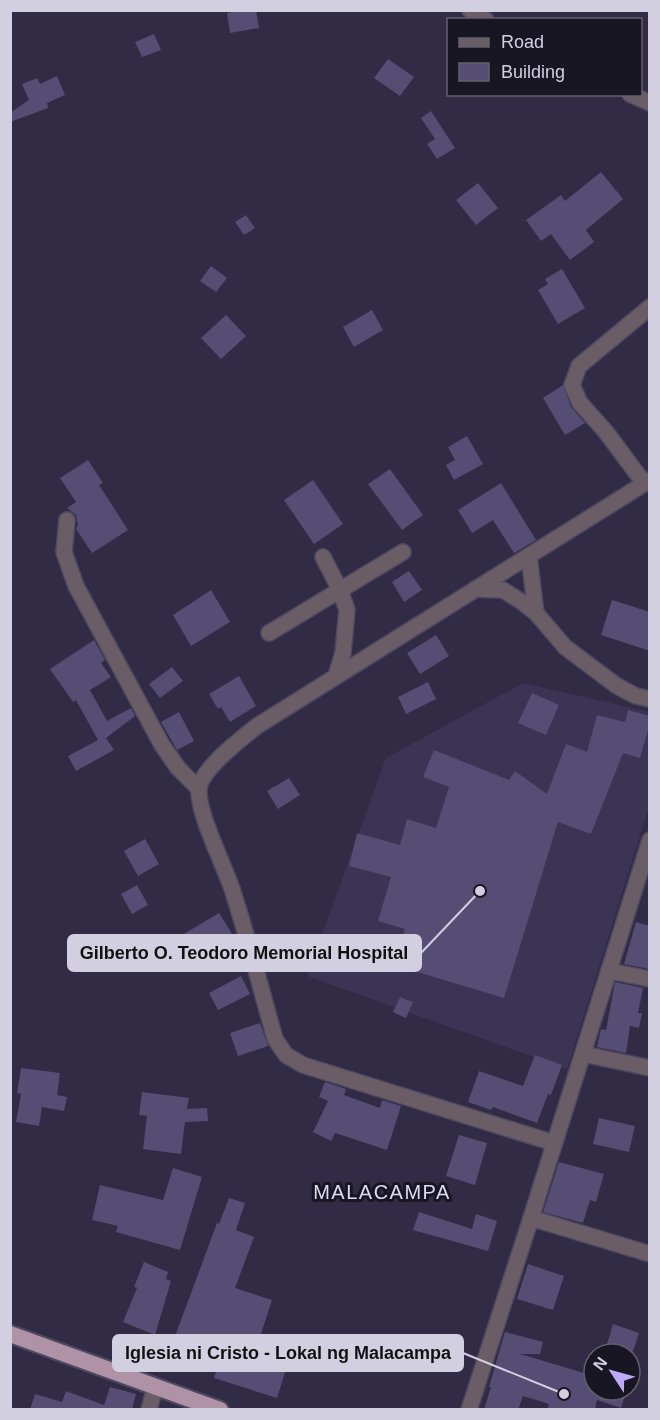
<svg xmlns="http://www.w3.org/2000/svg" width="660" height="1420" font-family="Arial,sans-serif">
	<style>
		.built { fill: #3b3455 }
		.building { fill: #554d73 }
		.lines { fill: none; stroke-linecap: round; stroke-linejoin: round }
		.minor-casing { stroke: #4e4962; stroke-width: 18 }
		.trunk-casing { stroke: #4e4962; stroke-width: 20 }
		.minor { stroke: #6a5d66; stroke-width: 15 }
		.trunk { stroke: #af92a6; stroke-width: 16 }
		.labels { text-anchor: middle; stroke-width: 6; stroke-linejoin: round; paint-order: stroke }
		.quarter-label { font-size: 20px; letter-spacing: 1.5px; fill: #ded9f6; stroke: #181622 }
		.leader { fill: none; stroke: #d2cfe1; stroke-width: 2 }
		.callout-dot { fill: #d2cfe1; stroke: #181622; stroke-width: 2 }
		.callout { fill: #d2cfe1; stroke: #d2cfe1; stroke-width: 2 }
		.callout-label { font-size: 18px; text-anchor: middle; font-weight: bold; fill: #111 }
	</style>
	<rect width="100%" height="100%" fill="#312b46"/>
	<path class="built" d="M523,683L649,712V807L567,1069L307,976L386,758Z"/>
	<g class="building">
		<path d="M243,10H256L259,28L230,33L227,13Z"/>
		<path d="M154,34L161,50L142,57L135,42Z"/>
		<path d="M388,59L414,77L400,96L374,78Z"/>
		<path d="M57,76L65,95L47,103L48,108L10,122V113L29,100L22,84L37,78L40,84Z"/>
		<path d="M431,111L455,148L437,159L427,144L435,139L421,118Z"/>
		<path d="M601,172L623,199L586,230L594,242L570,260L551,234L541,241L526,220L561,195L565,201Z"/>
		<path d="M478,183L498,208L476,225L456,200Z"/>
		<path d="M246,215L255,228L244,235L235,222Z"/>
		<path d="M211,266L227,278L216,292L200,281Z"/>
		<path d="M562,269L585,308L558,324L538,290L548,284L545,279Z"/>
		<path d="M372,310L383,330L354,347L343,327Z"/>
		<path d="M226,315L246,336L221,359L201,338Z"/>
		<path d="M563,385L571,407L585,423L565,435L543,398Z"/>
		<path d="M467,436L483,464L454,480L446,465L455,460L448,447Z"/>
		<path d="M88,460L103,483L99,485L128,530L92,553L76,529L78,525L76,515L67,508L76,502L60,478Z"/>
		<path d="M390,469L423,515L402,530L368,484Z"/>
		<path d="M313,480L343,524L314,544L284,500Z"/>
		<path d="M501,483L536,540L514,553L493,520L472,533L458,510Z"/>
		<path d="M409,571L422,590L404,602L392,582Z"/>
		<path d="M211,590L230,622L191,646L173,615Z"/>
		<path d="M612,600L650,612V651L601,635Z"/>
		<path d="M436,635L449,656L420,674L407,653Z"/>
		<path d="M94,640L105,660L101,663L111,677L90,690L107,721L131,708L135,716L106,738L114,750L76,771L68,756L98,740L76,700L73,702L50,669Z"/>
		<path d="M172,667L183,681L160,698L149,684Z"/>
		<path d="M239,676L256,706L230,722L221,707L218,709L209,694Z"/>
		<path d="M428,682L436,699L406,714L398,697Z"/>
		<path d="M532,693L559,705L546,735L518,723Z"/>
		<path d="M628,710L650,716V723L640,758L623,753L591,834L558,822L504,998L394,965L405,929L378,921L391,877L349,866L357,833L400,845L407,819L436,828L449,787L423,777L434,750L509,780L515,771L547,794L566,744L587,752L597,715L625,722Z"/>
		<path d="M179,712L194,741L177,750L161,722Z"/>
		<path d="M289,778L300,795L278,809L267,791Z"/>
		<path d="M145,839L159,864L138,876L124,851Z"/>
		<path d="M137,885L148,905L132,914L121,894Z"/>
		<path d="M219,913L234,937L192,962L177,938Z"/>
		<path d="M636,922L650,926L649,969L624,964Z"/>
		<path d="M241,976L250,994L218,1010L209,993Z"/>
		<path d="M615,982L643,988L638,1013H642L639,1028L630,1026L626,1053L597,1047L601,1029L606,1030Z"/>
		<path d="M400,997L413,1002L406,1018L393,1012Z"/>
		<path d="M260,1023L268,1046L238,1056L230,1033Z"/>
		<path d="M535,1055L562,1065L551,1095L548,1094L537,1123L493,1107L491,1110L468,1102L479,1071L523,1086Z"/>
		<path d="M21,1068L60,1073L57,1095L67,1097L64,1111L42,1107L39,1126L16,1122L21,1094L17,1093Z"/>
		<path d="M325,1082L346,1089L344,1095L380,1108L382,1100L401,1106L387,1150L335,1133L331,1141L313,1132L328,1101L319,1097Z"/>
		<path d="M142,1092L189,1098L187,1109L207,1108L208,1121L185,1122L181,1154L143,1149L147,1116L139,1115Z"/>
		<path d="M599,1118L635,1126L629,1152L593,1144Z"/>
		<path d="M459,1135L487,1143L475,1185L446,1176Z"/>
		<path d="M559,1162L604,1174L596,1202L590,1200L583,1223L543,1212Z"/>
		<path d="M173,1168L202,1177L180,1250L116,1232L118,1226L92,1220L100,1185L163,1200Z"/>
		<path d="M229,1198L245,1203L236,1230L254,1237L235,1288L272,1300L254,1355L287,1366L277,1398L214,1378L221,1357L174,1339L217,1223L219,1224Z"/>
		<path d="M419,1212L472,1229L476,1214L497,1221L488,1251L413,1230Z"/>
		<path d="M144,1262L168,1272L166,1279L171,1281L155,1335L123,1322L137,1288L134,1287Z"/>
		<path d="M528,1264L564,1276L553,1310L517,1299Z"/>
		<path d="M613,1324L639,1333L632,1354H604Z"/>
		<path d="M505,1332L543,1342L540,1354H520L594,1376V1390H627L621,1408L597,1400L595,1410H547L549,1404L523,1396L518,1410H484L491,1387H489Z"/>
		<path d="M110,1387L136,1394L132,1410H30L35,1394L62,1402L66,1391L104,1405Z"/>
	</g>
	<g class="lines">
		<g class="minor-casing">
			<g id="minor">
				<path d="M470,10L486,20"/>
				<path d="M630,94L650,103"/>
				<path d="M644,483L606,432L580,403L572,385L579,366L650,307"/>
				<path d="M67,520L64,552L76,586L162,745L178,768L199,789"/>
				<path d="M529,556L536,613"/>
				<path d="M323,557L340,590L403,552"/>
				<path d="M475,589L503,590L522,602L536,613L565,647L617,686L636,696L650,699"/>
				<path d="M269,633L340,590L347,610L343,653L336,676"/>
				<path d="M609,971L650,979"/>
				<path d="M583,1054L650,1068"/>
				<path d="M554,1143L303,1065L286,1055L275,1039C261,989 248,938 232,889C224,865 197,812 199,789C201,769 241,739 257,726L650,480"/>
				<path d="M531,1218L650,1254"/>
				<path d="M149,1410L155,1387"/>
				<path d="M469,1410L531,1218L650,840"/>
			</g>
		</g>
		<g class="trunk-casing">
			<path id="trunk" d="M10,1334L220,1410"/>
		</g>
		<use href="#minor" class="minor"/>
		<use href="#trunk" class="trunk"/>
	</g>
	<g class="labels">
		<g class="quarter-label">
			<text x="382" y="1199">MALACAMPA</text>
		</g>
	</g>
	<path class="leader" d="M480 891L421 953M564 1394L463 1353"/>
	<g class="callout-dot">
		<circle cx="480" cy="891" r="6"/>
		<circle cx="564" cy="1394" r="6"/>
	</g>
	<g class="callout">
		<rect x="68" y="935" width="353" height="36" rx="6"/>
		<rect x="113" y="1335" width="350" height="36" rx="6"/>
	</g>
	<g class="callout-label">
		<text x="244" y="959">Gilberto O. Teodoro Memorial Hospital</text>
		<text x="288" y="1359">Iglesia ni Cristo - Lokal ng Malacampa</text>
	</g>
	<rect width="660" height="1420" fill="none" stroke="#d2cfe1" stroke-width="24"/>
	<rect x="447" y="18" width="195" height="78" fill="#181622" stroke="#62606e" stroke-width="1.5"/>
	<rect x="459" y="38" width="30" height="9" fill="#6a5d66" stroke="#62606e" stroke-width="1.5"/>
	<text x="501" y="48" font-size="18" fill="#d2cfe1">Road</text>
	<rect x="459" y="63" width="30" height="18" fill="#554d73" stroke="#62606e" stroke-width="1.5"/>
	<text x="501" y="78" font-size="18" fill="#d2cfe1">Building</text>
	<g transform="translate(612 1372) rotate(306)"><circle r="28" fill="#181622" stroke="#62606e" stroke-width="1.5"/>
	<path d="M0-4.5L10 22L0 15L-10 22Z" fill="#bcaaf6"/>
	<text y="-9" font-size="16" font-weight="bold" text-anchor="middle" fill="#d2cfe1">N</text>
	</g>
</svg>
